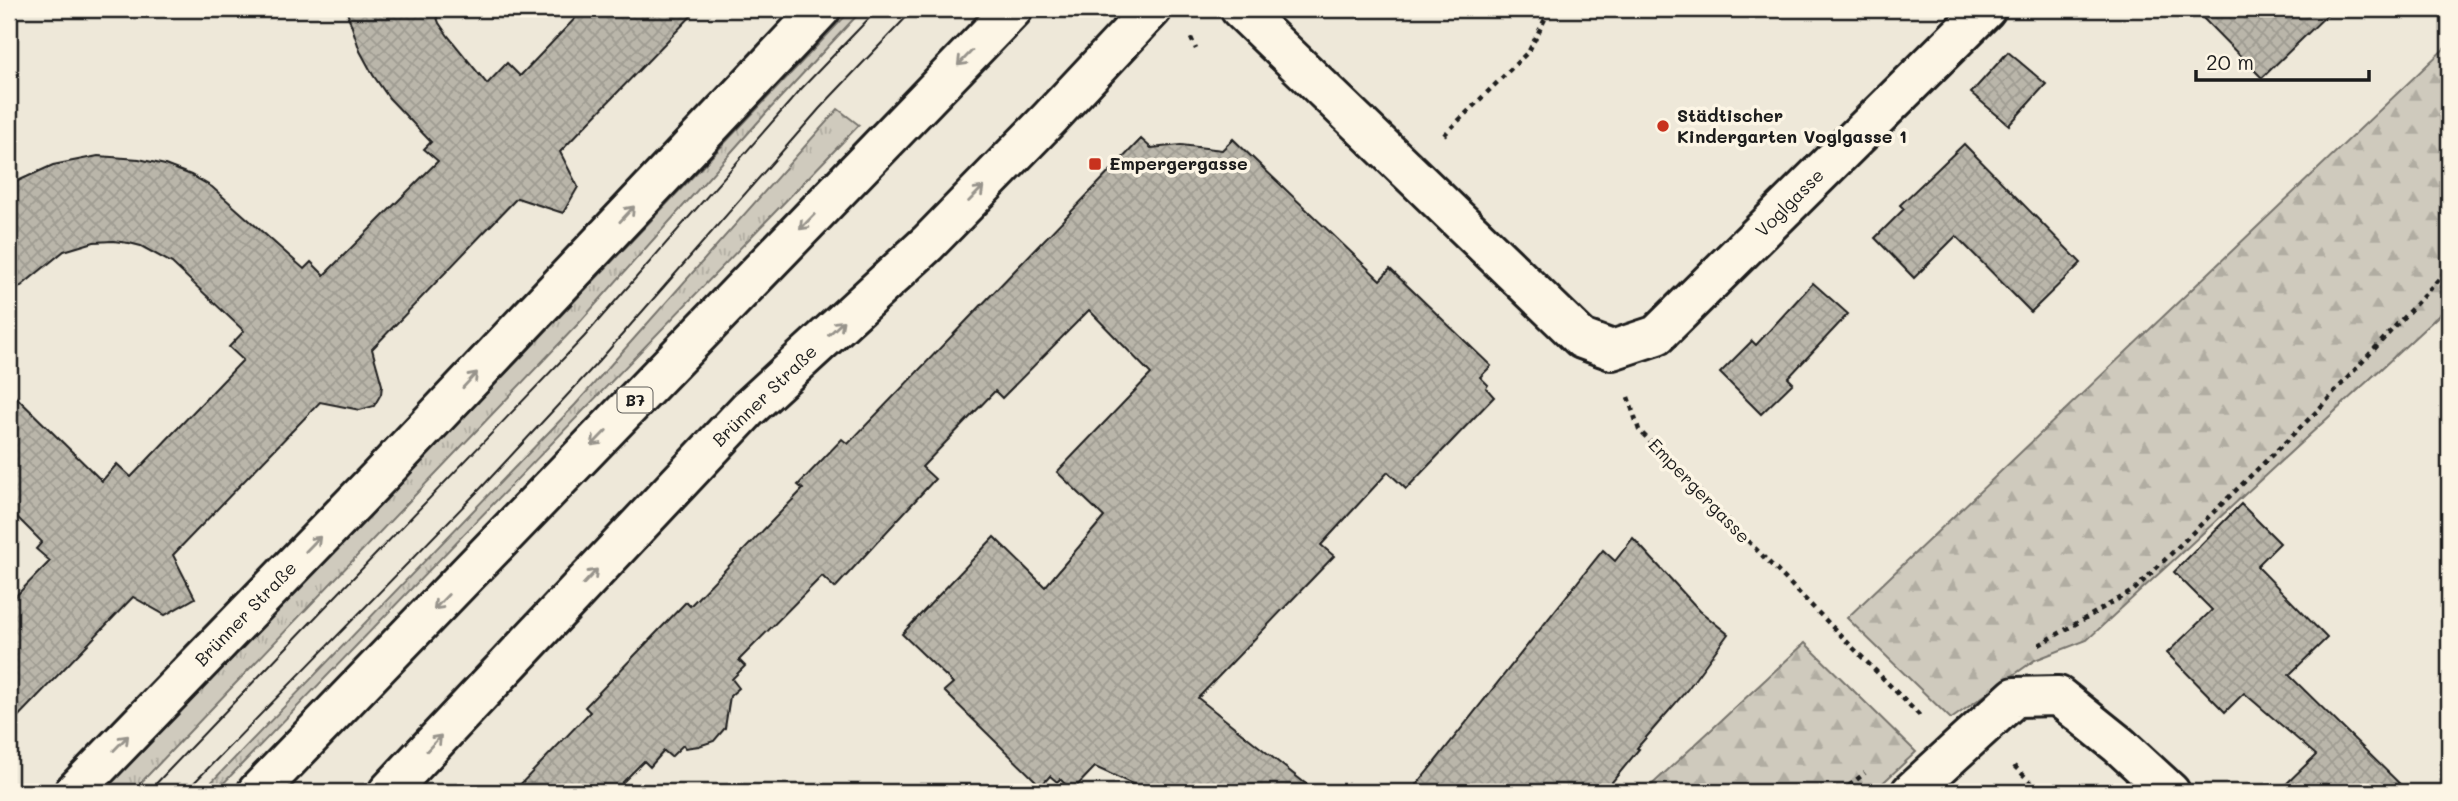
<svg xmlns="http://www.w3.org/2000/svg" width="2458" height="801" font-family="Mali,sans-serif">
	<style>
		.grass { fill: url(#grass-tufts); stroke: #76736c; stroke-width: 2 }
		.forest { fill: url(#forest-firs); stroke: #76736c; stroke-width: 2 }
		.building { fill: url(#building-cross-hatch); stroke: #1c1c1c; stroke-width: 2 }
		.lines { fill: none; stroke-linecap: round; stroke-linejoin: round }
		.street-casing { stroke: #1c1c1c; stroke-width: 44 }
		.primary-casing { stroke: #1c1c1c; stroke-width: 44 }
		.path { stroke: #1c1c1c; stroke-width: 4.5; stroke-dasharray: 5 5; stroke-linecap: butt }
		.street { stroke: #fcf5e5; stroke-width: 38 }
		.primary { stroke: #fcf5e5; stroke-width: 38 }
		.tram { stroke: #1c1c1c; stroke-width: 2 }
		.oneway { stroke: #97938b }
		.poi-dot { fill: #c8321e; stroke: #fcf5e5; stroke-width: 2.5 }
		.labels { text-anchor: middle; stroke-width: 7; stroke-linejoin: round; paint-order: stroke }
		.shield { fill: #fcf5e5; stroke: #5f5d58; stroke-width: 2 }
		.shield-label { font-size: 16px; font-weight: bold; fill: #1c1c1c }
		.poi-label { font-size: 18px; font-weight: bold; fill: #1c1c1c; stroke: #fcf5e5; text-anchor: start }
		.street-label { font-size: 18px; fill: #1c1c1c; stroke: #fcf5e5 }
	</style>
	<defs>
		<pattern id="grass-tufts" width="24" height="20" patternUnits="userSpaceOnUse" patternTransform="scale(1.75)"><rect width="24" height="20" fill="#cfcabd"/><path d="M3 7l-1-3M5 7V3M7 7l1-3M15 17l-1-3M17 17v-4M19 17l1-3" fill="none" stroke="#b1ada2"/></pattern>
		<pattern id="forest-firs" width="22" height="20" patternUnits="userSpaceOnUse" patternTransform="scale(1.75)"><rect width="22" height="20" fill="#cfcabd"/><path d="M5 1l3.5 6h-7zM16 11l3.5 6h-7z" fill="#b1ada2"/></pattern>
		<pattern id="building-cross-hatch" width="8" height="8" patternUnits="userSpaceOnUse" patternTransform="scale(1.75)"><rect width="8" height="8" fill="#bab6aa"/><path d="M0 0l8 8M0 8l8-8" fill="none" stroke="#9f9c92"/></pattern>
	</defs>
	<rect width="100%" height="100%" fill="#eee8d9"/>
	<filter id="ink" filterUnits="userSpaceOnUse"><feTurbulence type="fractalNoise" baseFrequency=".0143" numOctaves="2"/><feDisplacementMap in="SourceGraphic" scale="14" xChannelSelector="R" yChannelSelector="G"/><feConvolveMatrix kernelMatrix="1 2 1 2 8 2 1 2 1" color-interpolation-filters="sRGB"/></filter>
	<g filter="url(#ink)">
		<g class="grass">
			<path d="M852,9H863L767,112L579,323L132,792H100L510,369Z"/>
			<path d="M838,109L859,125L215,792H202L575,405Z"/>
		</g>
		<g class="forest">
			<path d="M2449,44V306L2087,640L2035,660L1951,719L1847,618Z"/>
			<path d="M1805,643L1916,752L1873,792H1644Z"/>
		</g>
		<g class="building">
			<path d="M346,9H434L439,23L448,36L487,84L507,63L520,76L584,9H698L560,152L578,187L563,213L517,198L372,349L382,385L381,394L374,406L360,410L320,402L173,555L195,598L165,615L133,597L9,726V603L50,561L36,549L42,542L9,509V390L102,481L117,464L131,477L243,360L229,347L244,331L172,263L141,246L129,243L113,241L94,242L64,251L9,296V185L53,165L98,156L139,159L165,165L191,175L212,187L304,269L311,262L324,275L438,161L424,149L431,142L389,98L373,75L360,51Z"/>
			<path d="M2194,9H2333L2262,78Z"/>
			<path d="M2008,52L2046,84L2009,125L1971,93Z"/>
			<path d="M1141,139L1151,148L1181,145L1222,150L1233,139L1380,280L1390,269L1491,366L1480,377L1488,385L1486,388L1494,397L1406,489L1388,472L1321,545L1334,556L1198,698L1316,792H1150L1095,767L1072,791L1060,779L1057,782L1050,776L1041,786L944,691L953,683L902,634L994,537L1045,587L1104,517L1057,472L1151,374L1089,310L1002,398L995,391L922,467L935,479L835,588L822,576L739,660L745,666L732,679L739,688L730,696L725,728L714,741L699,746L685,748L683,745L671,757L664,751L650,767L644,761L613,792H513L590,712L585,707L686,602L690,606L803,489L798,485L842,439L848,444Z"/>
			<path d="M1964,144L2081,263L2031,312L1956,236L1914,278L1875,238L1904,209L1900,205Z"/>
			<path d="M1813,283L1848,314L1788,378L1793,383L1761,414L1720,373L1752,341L1756,345Z"/>
			<path d="M2241,504L2280,543L2257,566L2327,638L2289,675L2408,792H2278L2316,755L2244,693L2225,712L2167,653L2212,610L2174,572Z"/>
			<path d="M1633,538L1700,611L1728,634L1687,690L1637,748L1639,749L1604,792H1411L1603,550L1615,561Z"/>
		</g>
		<g class="lines">
			<g class="street-casing">
				<g id="street">
					<path d="M1240,9L1582,339L1612,350L1657,335L1986,9"/>
					<path d="M74,792L377,479L821,9"/>
					<path d="M1911,792L2015,697L2058,696L2119,745L2170,792"/>
				</g>
			</g>
			<g class="primary-casing">
				<g id="primary">
					<path d="M257,792L1013,9"/>
					<path d="M388,792L748,409L928,243L1049,119L1152,9"/>
				</g>
			</g>
			<g class="path">
				<path d="M1191,38L1196,49"/>
				<path d="M1444,135L1529,51L1550,9"/>
				<path d="M1628,397L1639,430L1920,716"/>
				<path d="M2039,645L2134,590L2317,411L2449,268"/>
				<path d="M2014,766L2041,792"/>
				<path d="M1841,792L1865,773"/>
			</g>
			<use href="#street" class="street"/>
			<use href="#primary" class="primary"/>
			<g class="tram">
				<path d="M148,792L584,337L802,88L878,9"/>
				<path d="M185,792L481,488L600,360L820,108L914,9"/>
			</g>
		</g>
		<defs><path id="oneway-shaft" d="M-6 0H5M1.5-3L5.5 0L1.5 3" fill="none" stroke-width="1.6" stroke-linecap="round" stroke-linejoin="round" transform="scale(1.75)"/></defs>
		<g class="oneway">
			<use href="#oneway-shaft" transform="translate(965 58) rotate(134)"/>
			<use href="#oneway-shaft" transform="translate(976 194) rotate(-45)"/>
			<use href="#oneway-shaft" transform="translate(627 214) rotate(-47)"/>
			<use href="#oneway-shaft" transform="translate(807 222) rotate(134)"/>
			<use href="#oneway-shaft" transform="translate(836 328) rotate(-43)"/>
			<use href="#oneway-shaft" transform="translate(470 380) rotate(-47)"/>
			<use href="#oneway-shaft" transform="translate(599 438) rotate(134)"/>
			<use href="#oneway-shaft" transform="translate(313 544) rotate(-46)"/>
			<use href="#oneway-shaft" transform="translate(590 577) rotate(-47)"/>
			<use href="#oneway-shaft" transform="translate(441 602) rotate(134)"/>
			<use href="#oneway-shaft" transform="translate(121 743) rotate(-46)"/>
			<use href="#oneway-shaft" transform="translate(434 743) rotate(-47)"/>
		</g>
	</g>
	<g class="poi-dot">
		<circle cx="1663" cy="126" r="7"/>
		<rect x="1088" y="157" width="14" height="14" rx="3.5"/>
	</g>
	<g class="labels">
		<rect class="shield" x="617.5" y="387.5" width="35" height="25" rx="5"/>
		<g class="shield-label">
			<text x="635" y="406">B7</text>
		</g>
		<g class="poi-label">
			<text x="1677" y="122">Städtischer<tspan x="1677" dy="21">Kindergarten Voglgasse 1</tspan></text>
			<text x="1109" y="170">Empergergasse</text>
		</g>
		<g class="street-label">
			<text transform="translate(1790 203) rotate(-45)" y="6">Voglgasse</text>
			<text transform="translate(765 396) rotate(-44)" y="6">Brünner Straße</text>
			<text transform="translate(1699 491) rotate(46)" y="6">Empergergasse</text>
			<text transform="translate(246 614) rotate(-46)" y="6">Brünner Straße</text>
		</g>
	</g>
	<rect width="2458" height="801" fill="none" stroke="#fcf5e5" stroke-width="35"/>
	<rect x="18" y="18" width="2423" height="766" fill="none" stroke="#1c1c1c" stroke-width="2.5" filter="url(#ink)"/>
	<path d="M2196 70v10h173v-10" fill="none" stroke="#1c1c1c" stroke-width="3.5"/>
	<text x="2206" y="70" font-size="21" fill="#1c1c1c" stroke="#fcf5e5" stroke-width="5" paint-order="stroke">20 m</text>
</svg>
